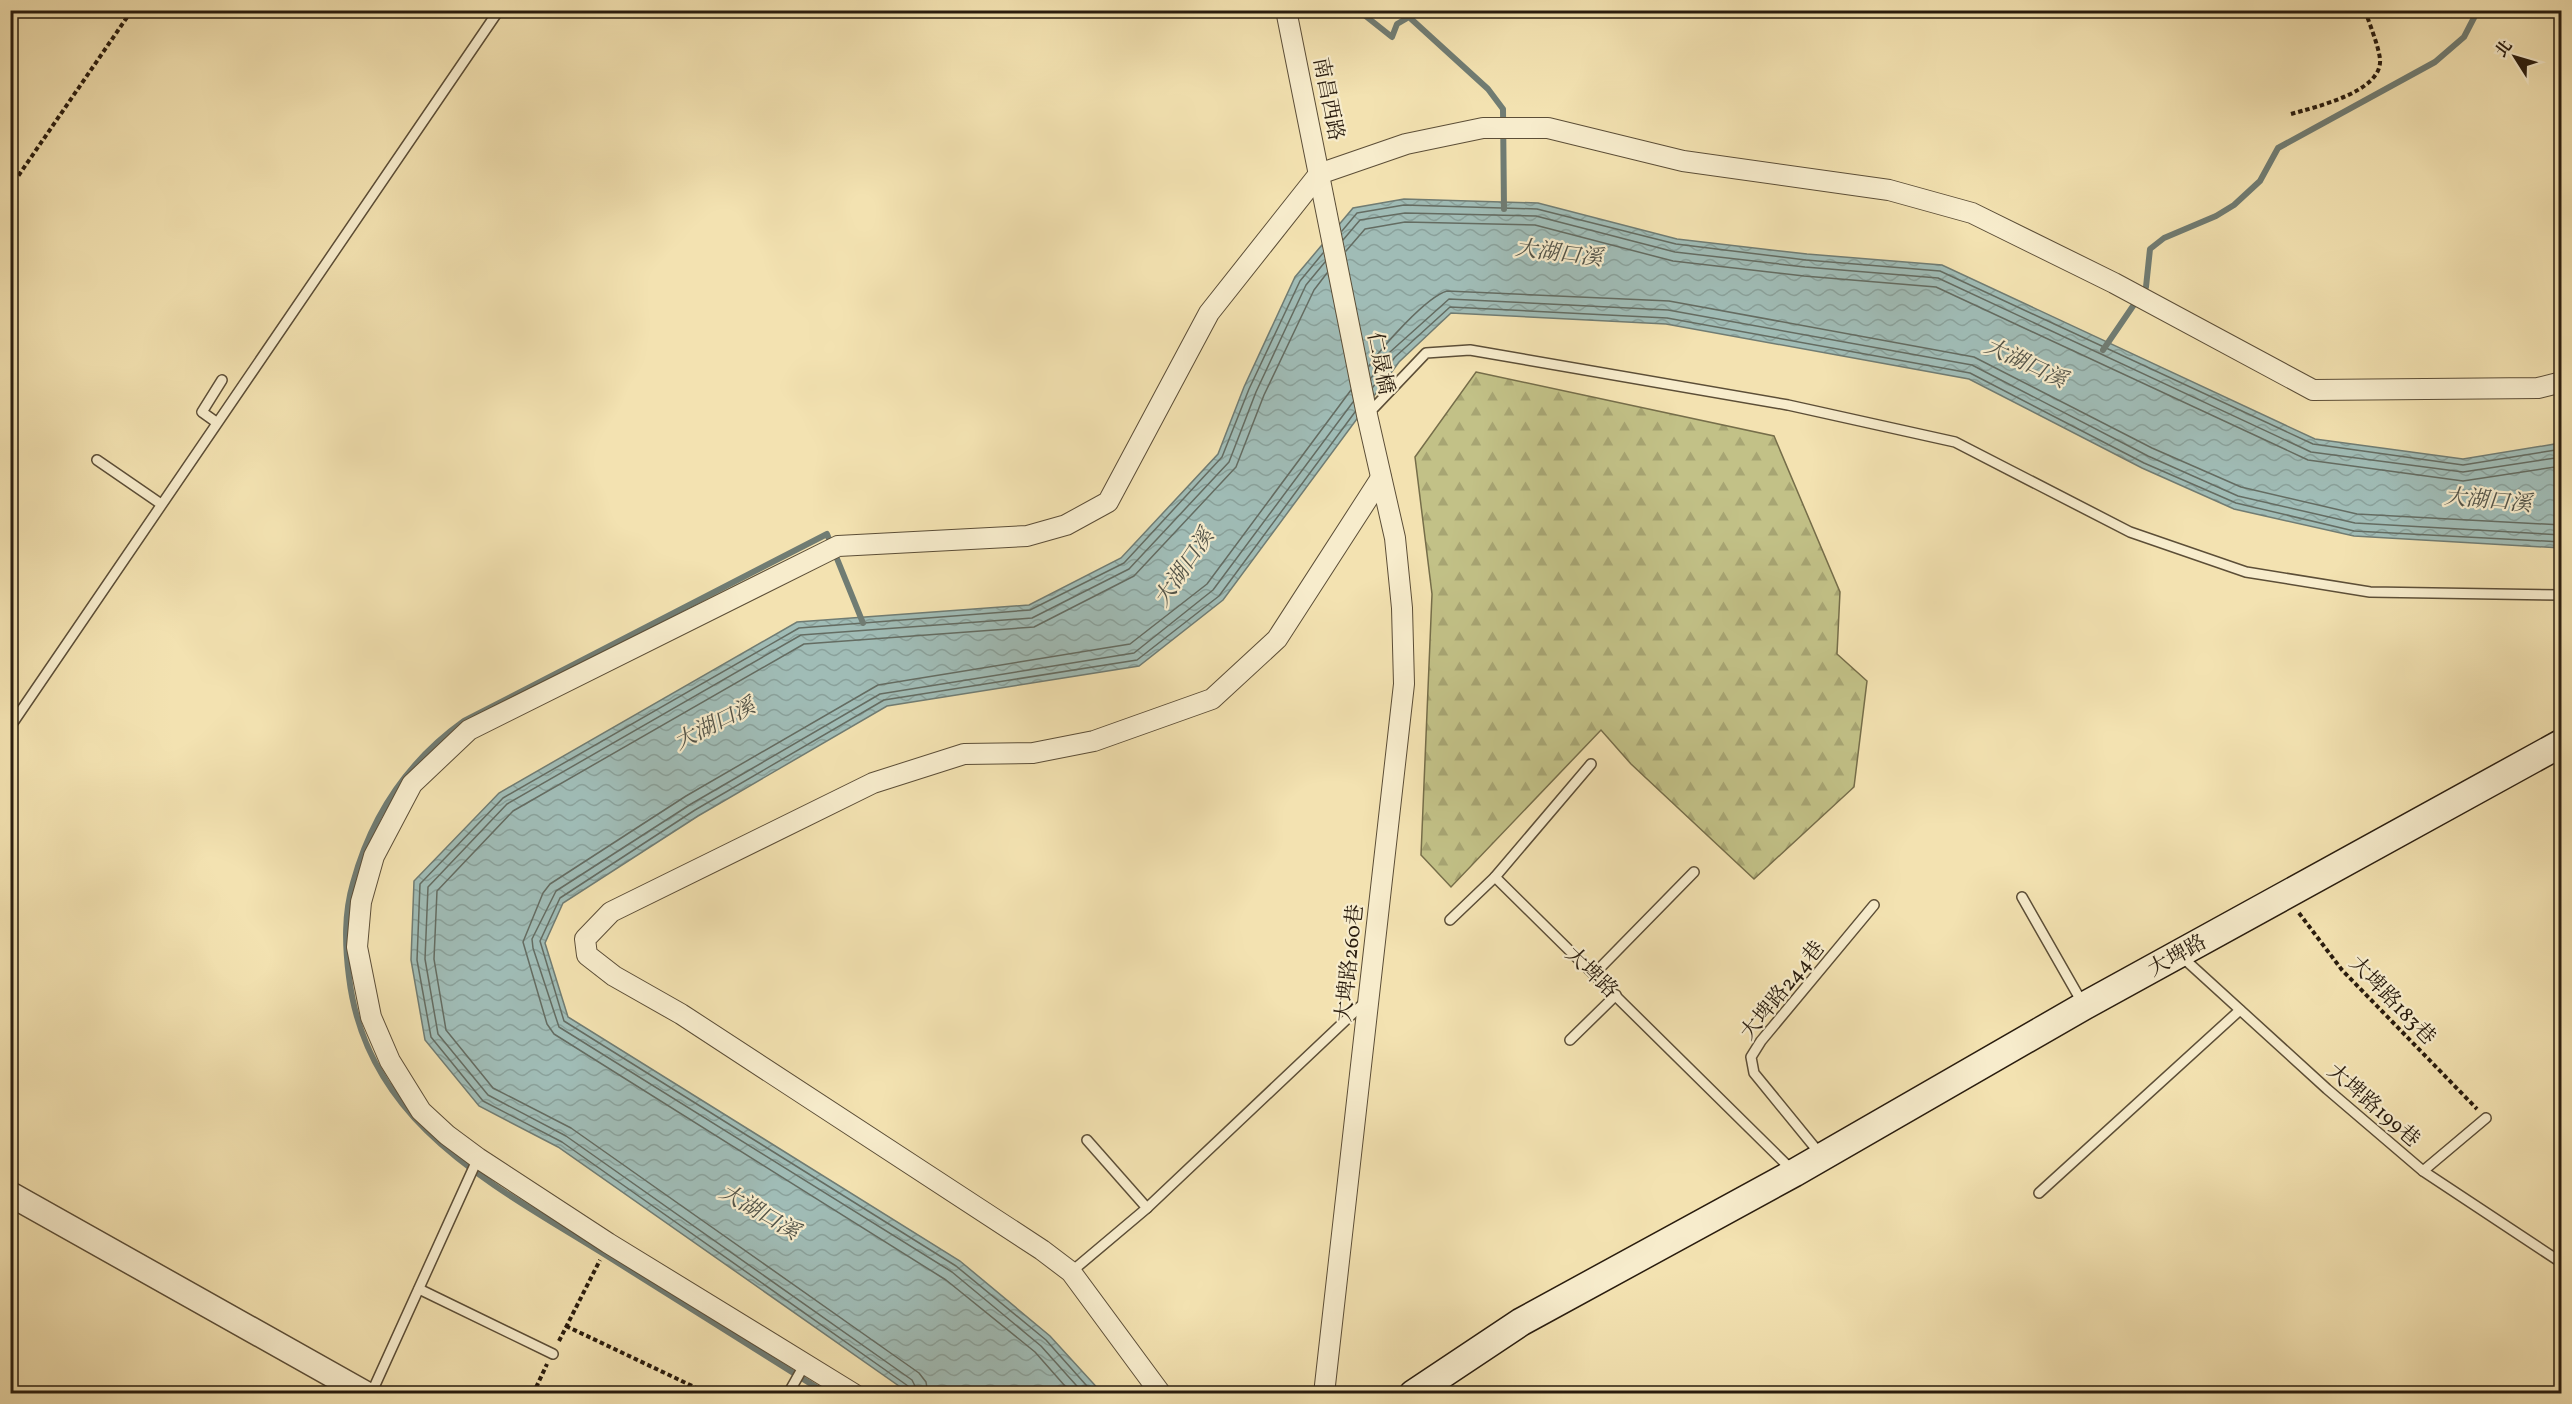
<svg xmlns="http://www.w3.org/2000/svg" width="2572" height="1404" font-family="Vollkorn,'Noto Serif TC',serif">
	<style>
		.forest { fill: url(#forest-firs); stroke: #766e4a; stroke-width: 1.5 }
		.water { fill: url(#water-waves); stroke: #707c73; stroke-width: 1.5 }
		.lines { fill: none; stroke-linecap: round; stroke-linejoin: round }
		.shore { stroke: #646c62; stroke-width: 1.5 }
		.stream { stroke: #707c73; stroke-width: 6 }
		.service-casing { stroke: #5c4e37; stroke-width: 12 }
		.minor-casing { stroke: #5c4e37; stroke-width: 22 }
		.tertiary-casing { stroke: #5c4e37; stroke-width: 27 }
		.secondary-casing { stroke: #291c0e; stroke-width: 30 }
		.path { stroke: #291c0e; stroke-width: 4; stroke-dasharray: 4.5 3; stroke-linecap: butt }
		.service { stroke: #f7eccc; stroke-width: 9 }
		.minor { stroke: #f7eccc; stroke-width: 20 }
		.tertiary { stroke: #f7eccc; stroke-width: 24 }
		.secondary { stroke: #f7eccc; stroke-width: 27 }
		.labels { text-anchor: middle; stroke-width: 4.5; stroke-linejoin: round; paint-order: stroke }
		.street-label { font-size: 21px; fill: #291c0e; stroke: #f7eccc }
		.water-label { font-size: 22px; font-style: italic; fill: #535449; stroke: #f7eccc }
	</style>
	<defs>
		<pattern id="forest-firs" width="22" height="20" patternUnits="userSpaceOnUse" patternTransform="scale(1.5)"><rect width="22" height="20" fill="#c2c187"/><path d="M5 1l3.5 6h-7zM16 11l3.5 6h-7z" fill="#a7a573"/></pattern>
		<pattern id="water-waves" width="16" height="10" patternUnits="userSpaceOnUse" patternTransform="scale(1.5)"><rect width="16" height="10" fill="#a0bcb6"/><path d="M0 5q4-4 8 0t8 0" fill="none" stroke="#8aa19b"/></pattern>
	</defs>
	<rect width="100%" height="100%" fill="#f3e2b1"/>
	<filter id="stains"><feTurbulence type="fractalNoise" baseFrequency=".00333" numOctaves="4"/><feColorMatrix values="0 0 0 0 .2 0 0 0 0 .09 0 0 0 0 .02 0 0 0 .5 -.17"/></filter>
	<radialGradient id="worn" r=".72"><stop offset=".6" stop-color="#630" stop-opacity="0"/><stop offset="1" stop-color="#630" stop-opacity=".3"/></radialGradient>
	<path class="forest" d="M1476,372L1774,436L1840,592L1837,654L1867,681L1854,787L1754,879L1631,764L1601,730L1451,887L1421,855L1432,594L1415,457Z"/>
	<path class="water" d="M1404,199L1538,203L1677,239L1807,254L1942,265L2315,439L2463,459L2561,443V548L2354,536L2234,509L2142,468L1969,379L1666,324L1451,313L1399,362L1223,600L1139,666L887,706L698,816L563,903L545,943L568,1017L960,1261L1050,1336L1102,1393H909L558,1147L479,1106L425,1040L411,960L414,881L499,793L797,622L1029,605L1121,558L1218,454L1244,387L1295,277L1353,208Z"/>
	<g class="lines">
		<g class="shore">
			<path d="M1342,231L1357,213L1404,205L1537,209L1676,244L1806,260L1940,271L2313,444L2463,465L2562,449"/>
			<path d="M1343,240L1360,220L1405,213L1536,216L1675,252L1805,267L1938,278L2311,452L2463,472L2562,457"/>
			<path d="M1346,251L1365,229L1405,222L1535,225L1673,261L1804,276L1936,287L2308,460L2463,481L2562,466"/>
			<path d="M1369,366C1382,347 1426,297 1447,291L1669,301L1974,357L2152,448L2241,487L2357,514L2562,525"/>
			<path d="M1371,378L1390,352L1449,299L1668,310L1972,365L2148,456L2238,496L2355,523L2562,535"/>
			<path d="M1373,387L1395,357L1450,307L1667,318L1970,373L2144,463L2236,503L2354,531L2562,542"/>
			<path d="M911,1394L908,1386L562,1142L483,1101L431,1037L417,960L420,884L503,798L799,628L1030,610L1124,563L1222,457L1249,389L1300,281L1323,253"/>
			<path d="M919,1394L912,1380L566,1136L488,1095L438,1034L425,959L428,887L507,804L801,635L1032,618L1129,569L1229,462L1256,392L1306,285L1325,262"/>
			<path d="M928,1394L926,1382L919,1373L571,1128L493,1088L446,1030L434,959L437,891L513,811L804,644L1034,627L1134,576L1236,467L1264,395L1314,290L1327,273"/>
			<path d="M1072,1394L1035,1352L946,1280L554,1034L547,1024L523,942L543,893L550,884L686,796L878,685L1130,644L1207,584L1351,390"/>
			<path d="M1084,1394L1041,1346L952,1272L559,1027L533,948L532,939L556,891L691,804L880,694L1134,653L1213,590L1353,402"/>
			<path d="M1094,1394L1046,1340L956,1266L564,1021L540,941L560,898L695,810L884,700L1137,660L1219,596L1355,412"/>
		</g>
		<g class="stream">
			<path d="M1358,10L1392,37L1397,24L1409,17L1488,89L1503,109L1504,209"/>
			<path d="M2103,350L2146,287L2150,249L2164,238L2216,216L2234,205L2260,181L2278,148L2435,62L2464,37L2478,10"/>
			<path d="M827,1394C755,1349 684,1304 612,1259C498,1187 367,1127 349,977C345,945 344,914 353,883C371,817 408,761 464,721L827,534L863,623"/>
		</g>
		<g class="service-casing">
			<g id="service">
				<path d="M1367,415L1426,353L1470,350L1788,405L1955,442L2130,532L2246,572L2370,592L2562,595"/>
				<path d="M216,422L202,412L222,380"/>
				<path d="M97,460L161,504"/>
				<path d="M10,727L499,10"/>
				<path d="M1591,764L1495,877L1793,1171"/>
				<path d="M2022,897L2083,1004"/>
				<path d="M1450,920L1495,877"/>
				<path d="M2181,956L2327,1089L2423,1171L2562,1263"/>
				<path d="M1594,974L1694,872"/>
				<path d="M1570,1040L1616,995"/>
				<path d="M1087,1140L1147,1208"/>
				<path d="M1821,1155L1754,1073L1751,1057L1761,1041L1874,905"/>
				<path d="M2423,1171L2486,1118"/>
				<path d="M2039,1193L2240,1010"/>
				<path d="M1071,1272L1147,1208L1366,1001"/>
				<path d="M419,1289L553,1354"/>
				<path d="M371,1394L478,1158"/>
				<path d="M788,1394L806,1362"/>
			</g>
		</g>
		<g class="minor-casing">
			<g id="minor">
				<path d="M1286,10L1367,415L1395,538L1402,608L1404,684L1324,1394"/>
				<path d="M854,1394L608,1243L478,1158L447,1135L421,1111L390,1061L371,1017L357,947L361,902L374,856L412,784L469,730L838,546L1027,536L1066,525L1108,502L1209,313L1319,174L1406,144L1483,128H1548L1683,161L1889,190L1972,213L2114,283L2313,390L2538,388L2562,382"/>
				<path d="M1161,1394L1071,1272L1042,1250L681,1014L614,976L587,955L585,939L611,912L873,783L964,754L1033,753L1094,741L1212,699L1277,639L1381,478"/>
			</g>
		</g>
		<g class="tertiary-casing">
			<path id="tertiary" d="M10,1194L366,1394"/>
		</g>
		<g class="secondary-casing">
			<path id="secondary" d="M1413,1394L1521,1322L1794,1173L2084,1006L2562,743"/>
		</g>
		<g class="path">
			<path d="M2291,114C2315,107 2383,92 2380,59C2378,44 2370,26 2365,10"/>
			<path d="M10,188L132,10"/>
			<path d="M2299,913L2342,970L2477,1109"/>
			<path d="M566,1326L709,1394"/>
			<path d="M559,1341L600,1260"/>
			<path d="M533,1394L547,1364"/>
		</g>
		<use href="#service" class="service"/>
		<use href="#minor" class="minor"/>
		<use href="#tertiary" class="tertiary"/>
		<use href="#secondary" class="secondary"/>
	</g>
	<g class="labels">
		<g class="street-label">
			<text transform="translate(1329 99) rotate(79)" y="7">南昌西路</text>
			<text transform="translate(1381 363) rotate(79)" y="7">仁晟橋</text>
			<text transform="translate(2177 955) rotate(-29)" y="7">大埤路</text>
			<text transform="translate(1349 963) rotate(-84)" y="7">大埤路260巷</text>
			<text transform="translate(1592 972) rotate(44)" y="7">大埤路</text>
			<text transform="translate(1782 990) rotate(-51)" y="7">大埤路244巷</text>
			<text transform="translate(2393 1000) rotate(46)" y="7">大埤路183巷</text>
			<text transform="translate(2374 1105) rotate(41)" y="7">大埤路199巷</text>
		</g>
		<g class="water-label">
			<text transform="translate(1559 252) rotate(7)" y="8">大湖口溪</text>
			<text transform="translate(2026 362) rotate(25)" y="8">大湖口溪</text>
			<text transform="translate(2488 499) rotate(5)" y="8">大湖口溪</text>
			<text transform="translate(1183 567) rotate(-56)" y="8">大湖口溪</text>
			<text transform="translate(714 723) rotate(-27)" y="8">大湖口溪</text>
			<text transform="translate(760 1211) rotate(30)" y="8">大湖口溪</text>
		</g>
	</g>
	<rect width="2572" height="1404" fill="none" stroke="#f3e2b1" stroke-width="36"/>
	<rect x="12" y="12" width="2548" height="1380" fill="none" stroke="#291c0e" stroke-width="3"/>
	<rect x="18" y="18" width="2536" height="1368" fill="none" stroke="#291c0e" stroke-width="1.5"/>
	<g transform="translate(2515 57) rotate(307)" stroke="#f7eccc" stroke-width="4.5" paint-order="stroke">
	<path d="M0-4.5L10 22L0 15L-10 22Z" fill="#291c0e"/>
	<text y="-9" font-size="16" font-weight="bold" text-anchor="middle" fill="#291c0e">北</text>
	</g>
	<rect width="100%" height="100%" filter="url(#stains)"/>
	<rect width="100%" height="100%" fill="url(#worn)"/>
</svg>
